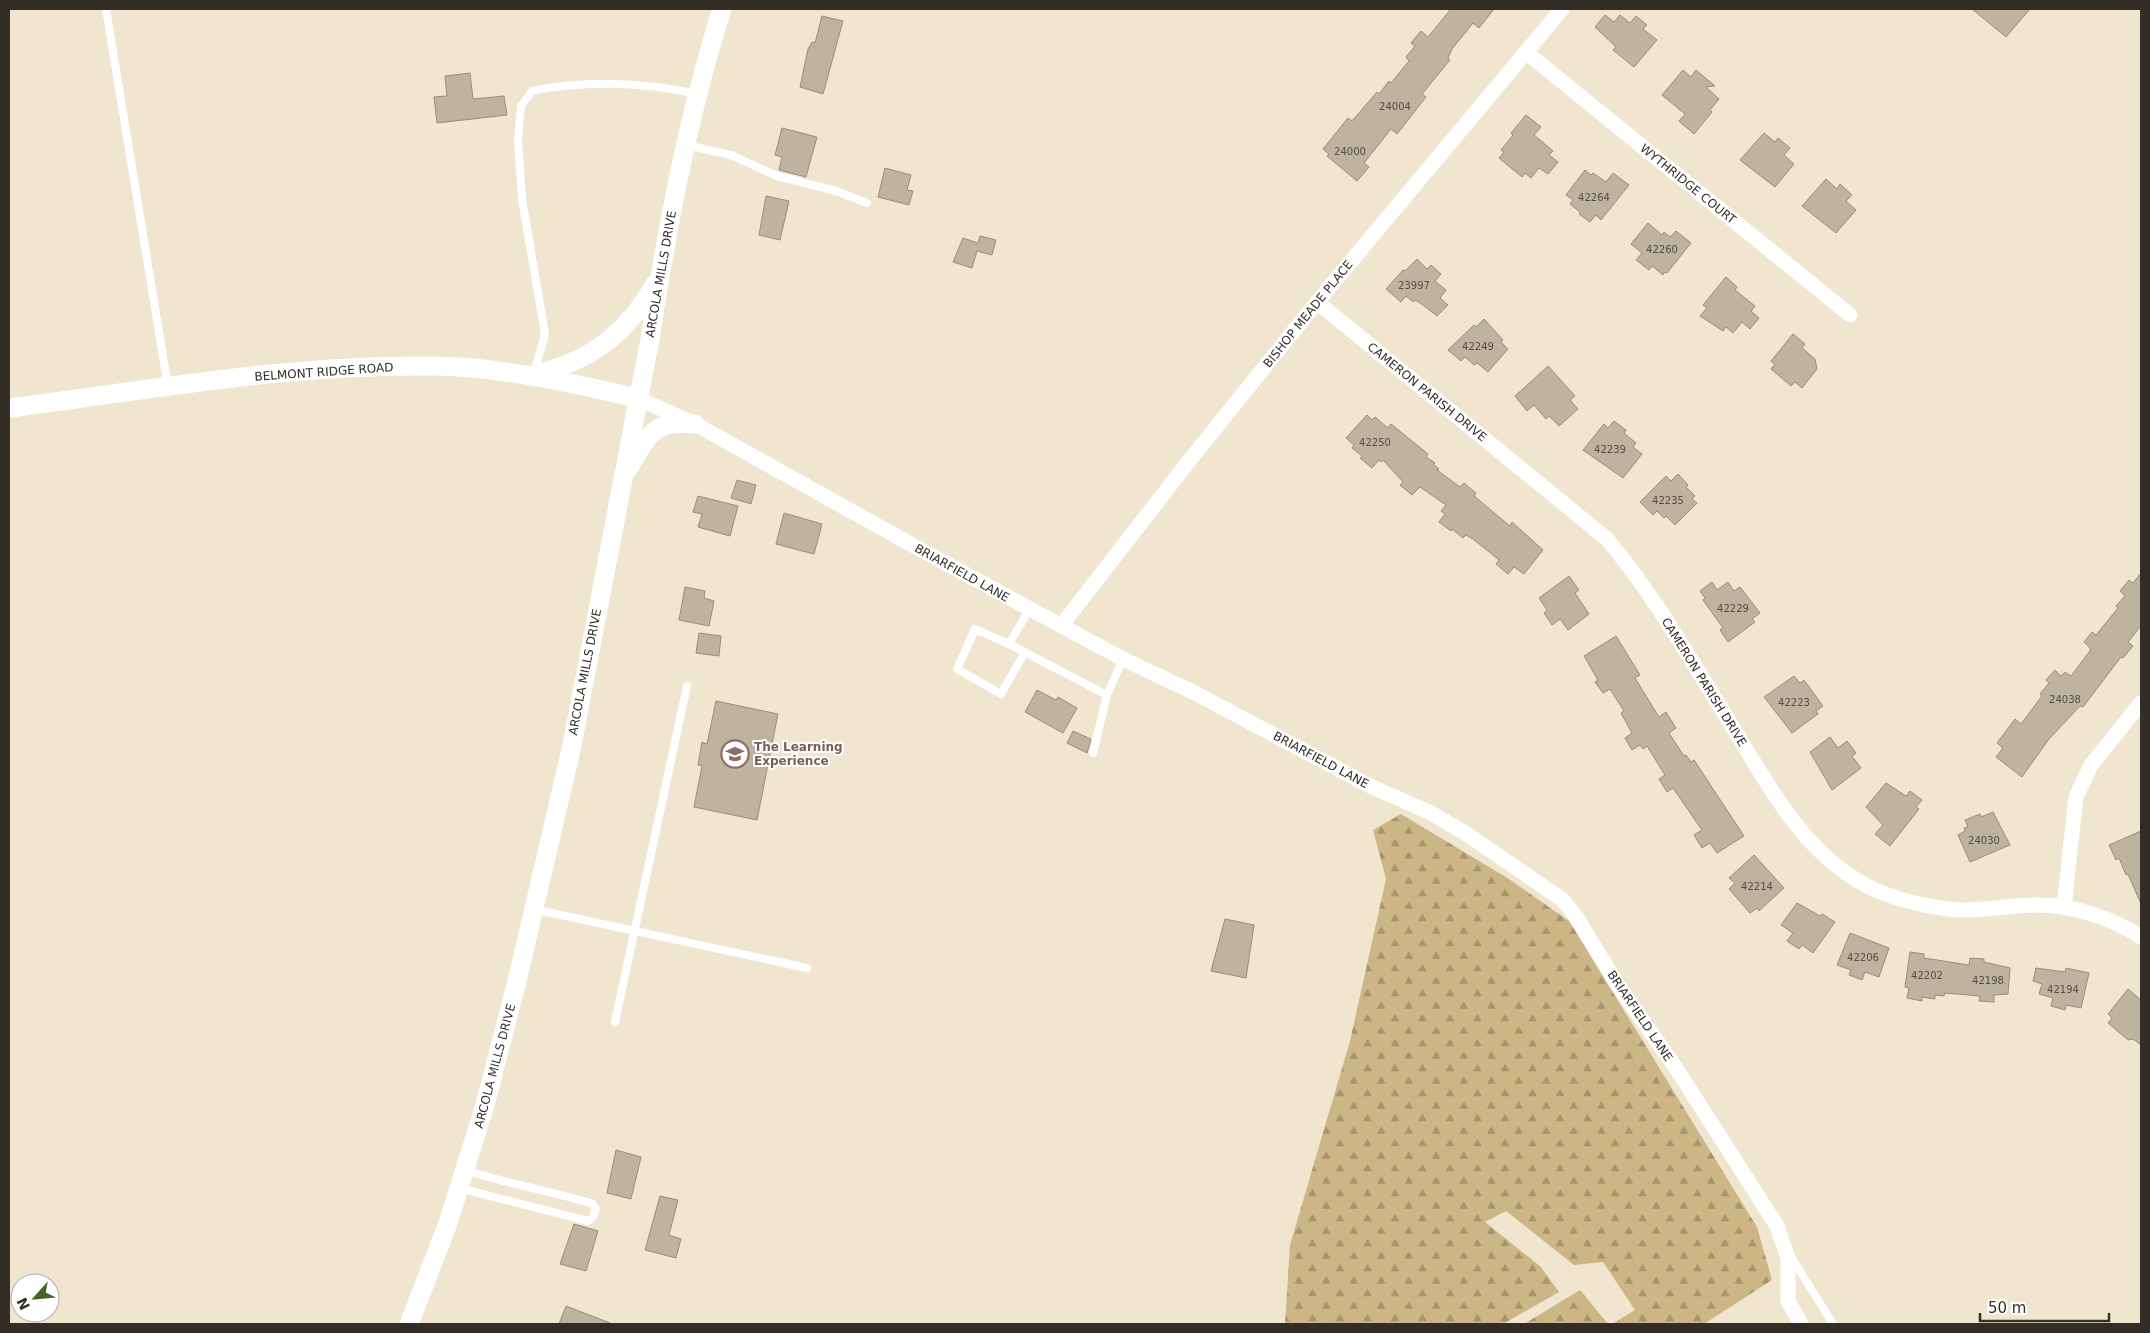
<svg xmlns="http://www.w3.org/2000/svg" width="2150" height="1333" font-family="'DejaVu Sans',sans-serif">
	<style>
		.forest { fill: url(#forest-firs) }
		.building { fill: #bdb39e; stroke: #978e79 }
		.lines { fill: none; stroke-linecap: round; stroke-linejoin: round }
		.service { stroke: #fff; stroke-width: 8 }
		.minor { stroke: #fff; stroke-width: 15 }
		.tertiary { stroke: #fff; stroke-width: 19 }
		.labels { text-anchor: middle; stroke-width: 4; stroke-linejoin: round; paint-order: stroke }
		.number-label { font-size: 10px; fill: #554f43 }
		.street-label { font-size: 12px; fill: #322e25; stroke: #fff }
		.education-label { font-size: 12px; font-weight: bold; fill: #785e54; stroke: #fff; text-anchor: start }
	</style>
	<defs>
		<pattern id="forest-firs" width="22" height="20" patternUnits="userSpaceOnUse" patternTransform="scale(1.25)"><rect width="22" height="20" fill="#ccb686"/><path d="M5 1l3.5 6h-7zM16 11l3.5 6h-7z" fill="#a6946d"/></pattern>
	</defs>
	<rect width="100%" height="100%" fill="#f0e6cf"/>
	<g class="forest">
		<path d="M1401,814L1509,879L1569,921L1757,1227L1772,1280L1704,1324H1612L1635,1310L1603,1262L1574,1265L1506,1211L1485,1222L1541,1267L1559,1292L1503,1324H1285L1290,1245L1350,1041L1386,879L1373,830Z"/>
		<path d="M1580,1290L1608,1324H1524Z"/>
	</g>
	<g class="building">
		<path d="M1451,9H1494L1479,28L1473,23L1452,49L1448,58L1450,60L1422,94L1426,97L1397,134L1391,129L1364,163L1369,167L1357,181L1327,156L1329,154L1323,149L1348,118L1352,121L1377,92L1379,94L1389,81L1391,83L1409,61L1406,57L1415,46L1411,43L1421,31L1428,37Z"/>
		<path d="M1972,9H2030L2006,37Z"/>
		<path d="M1605,15L1614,22L1620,15L1630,23L1636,16L1647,25L1643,29L1657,40L1634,67L1613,50L1616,47L1595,27Z"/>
		<path d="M822,16L843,21L823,94L800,87L808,49L812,42L815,43Z"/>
		<path d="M1683,70L1691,77L1696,70L1715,86L1706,87L1719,99L1710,110L1712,112L1694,134L1679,121L1685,114L1662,95Z"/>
		<path d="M470,73L473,99L504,96L507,115L437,123L434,97L447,96L445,76Z"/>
		<path d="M1526,115L1541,127L1534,135L1553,151L1549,155L1558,162L1548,174L1539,168L1531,178L1525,173L1522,177L1499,158L1504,152L1501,150L1513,135L1511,133Z"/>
		<path d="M782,128L817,137L806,177L779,170L782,157L775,155Z"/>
		<path d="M1764,133L1775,142L1778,138L1790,148L1784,155L1794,164L1775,187L1740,160Z"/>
		<path d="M885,168L911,175L907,190L913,191L909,205L878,197Z"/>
		<path d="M1585,170L1591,175L1593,173L1606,182L1613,173L1629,185L1601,220L1596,215L1590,222L1579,214L1580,212L1570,204L1573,200L1566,195Z"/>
		<path d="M1826,179L1837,189L1840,184L1852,195L1846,201L1856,210L1836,233L1802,206Z"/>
		<path d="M766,196L789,201L780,240L759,235Z"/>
		<path d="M1648,223L1662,235L1664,232L1670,237L1676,231L1691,243L1667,273L1665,272L1663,275L1652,266L1649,270L1636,260L1642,253L1631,244Z"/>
		<path d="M980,236L996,240L992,255L977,251L972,268L953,262L963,238L978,243Z"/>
		<path d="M1417,259L1427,269L1431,265L1441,274L1435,281L1446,290L1440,298L1448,305L1437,316L1423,305L1415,300L1413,302L1406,296L1401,302L1386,289L1403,270L1405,271Z"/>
		<path d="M1726,277L1737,287L1735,290L1755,306L1751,311L1759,318L1750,329L1742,322L1733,333L1726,327L1723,331L1700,316L1707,308L1703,305Z"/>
		<path d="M1484,319L1503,340L1501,342L1508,349L1488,372L1477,363L1474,365L1465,357L1461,361L1448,350L1474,325L1476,327Z"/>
		<path d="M1793,334L1805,344L1802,348L1815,359L1817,369L1802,388L1795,382L1791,386L1771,369L1775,364L1771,361Z"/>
		<path d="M1548,366L1575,396L1570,400L1578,409L1559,426L1549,416L1546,419L1534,405L1527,411L1515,396Z"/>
		<path d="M1367,415L1372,420L1375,417L1388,428L1391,424L1428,454L1426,457L1435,463L1433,464L1439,469L1437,470L1460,487L1464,483L1476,493L1474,496L1510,526L1512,522L1543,550L1524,574L1514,567L1508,574L1496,564L1499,560L1473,539L1466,535L1463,538L1452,529L1451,531L1439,522L1445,514L1441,511L1446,505L1420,487L1412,495L1400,485L1403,482L1383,460L1381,462L1379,460L1372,468L1360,458L1362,456L1352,448L1354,445L1346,438Z"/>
		<path d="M1614,421L1626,430L1624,433L1636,443L1633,447L1642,454L1623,478L1583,450L1604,424L1608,428Z"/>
		<path d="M1678,474L1688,485L1686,487L1695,496L1692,499L1697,503L1675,525L1666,516L1664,518L1657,511L1653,515L1640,502L1666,476L1671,481Z"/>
		<path d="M737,480L756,485L751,504L731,498Z"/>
		<path d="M698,496L738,506L730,536L698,527L702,514L693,512Z"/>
		<path d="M784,513L822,524L814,554L776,544Z"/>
		<path d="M2141,573V626L2128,642L2133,646L2123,658L2121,657L2083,707L2080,706L2049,739L2022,777L1996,757L2003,748L1997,743L2015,719L2021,724L2042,696L2040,694L2049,683L2046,680L2055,670L2061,676L2065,672L2071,676L2090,651V648L2084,642L2092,632L2096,635L2118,608L2116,606L2125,596L2120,591L2129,580L2133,583Z"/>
		<path d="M1569,576L1579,590L1575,593L1589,614L1568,630L1560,619L1552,625L1544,613L1547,610L1539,598Z"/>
		<path d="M1712,582L1717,590L1728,582L1734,591L1740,587L1760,613L1752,619L1755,622L1728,642L1720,630L1723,628L1703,600L1705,598L1700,591Z"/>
		<path d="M685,587L705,591L704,598L714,601L709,626L679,620Z"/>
		<path d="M699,633L721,636L719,656L696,653Z"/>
		<path d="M1616,636L1640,675L1635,678L1659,717L1666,712L1676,728L1669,733L1684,756L1686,755L1691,762L1694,760L1744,836L1717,853L1710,843L1702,848L1694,835L1702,830L1673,788L1667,792L1659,779L1665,775L1647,746L1643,749L1640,745L1632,750L1625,738L1632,733L1621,713L1624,711L1610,689L1603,693L1595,682L1598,680L1584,656Z"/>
		<path d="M1794,676L1800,683L1804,680L1823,706L1816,711L1818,714L1792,733L1764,697Z"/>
		<path d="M1037,690L1056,700L1058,697L1077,708L1063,733L1025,712Z"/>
		<path d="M716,701L778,714L757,820L694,807L702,766L698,765L702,742L707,744Z"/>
		<path d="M1073,731L1091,739L1087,753L1067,743Z"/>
		<path d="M1830,737L1838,748L1847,741L1856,753L1852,756L1861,768L1832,790L1810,752Z"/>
		<path d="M1886,783L1906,796L1910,791L1922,800L1916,807L1919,809L1890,846L1875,834L1883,825L1866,807Z"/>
		<path d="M1993,812L2010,845L1970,862L1958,835L1965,831L1964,828L1968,827L1965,820L1980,814L1981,817Z"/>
		<path d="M2141,831V904L2128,874L2126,875L2119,858L2116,860L2109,845Z"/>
		<path d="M1754,855L1784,888L1759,911L1757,908L1750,913L1729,889L1735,883L1729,878Z"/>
		<path d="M1797,903L1820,916L1822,914L1835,922L1813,953L1802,945L1799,949L1787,941L1793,933L1781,925Z"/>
		<path d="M1225,919L1254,925L1246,978L1211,971Z"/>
		<path d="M1850,933L1889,948L1879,977L1865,972L1862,980L1849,975L1851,970L1837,965Z"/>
		<path d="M1910,952L1924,954V958L1969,965L1970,958L1984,959V962L2010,968L2008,994L1994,995V1002L1979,1001L1980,996L1945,993L1944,996L1935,995V999L1922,997V1001L1907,998L1909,988L1905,987Z"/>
		<path d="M2036,968L2065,972L2066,968L2089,973L2081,1008L2066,1005L2065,1010L2051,1006L2053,998L2039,994L2042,984L2033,981Z"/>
		<path d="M2128,989L2141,1000V1045L2133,1039L2128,1040L2108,1023L2112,1018L2108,1014Z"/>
		<path d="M616,1150L641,1157L631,1199L607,1193Z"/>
		<path d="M660,1196L678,1200L669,1235L681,1239L676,1258L645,1250Z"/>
		<path d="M574,1224L598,1231L586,1271L560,1264Z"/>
		<path d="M566,1306L610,1323V1324H559Z"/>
	</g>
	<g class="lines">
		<g class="service">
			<path d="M106,9L168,387"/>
			<path d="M686,145L731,155L777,176L836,191L867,203"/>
			<path d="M534,373L545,334L522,199L518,140L521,106L532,91C585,80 644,82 697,94"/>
			<path d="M1029,610L1009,644L1107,695L1123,659"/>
			<path d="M1009,644L975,629L957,669L1001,694L1025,652"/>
			<path d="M1093,753L1107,695"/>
			<path d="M533,909L807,968"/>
			<path d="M615,1022L687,686"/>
			<path d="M459,1188L588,1221L593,1217L596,1209L593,1204C551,1191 507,1184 465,1170"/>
			<path d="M1790,1255L1833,1324"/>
		</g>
		<g class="minor">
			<path d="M1527,53L1850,315"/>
			<path d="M1317,302L1607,539C1654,595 1690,659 1729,721C1770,787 1809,867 1888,895C1910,903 1935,908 1958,910C1985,911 2011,905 2038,905C2072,905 2112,918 2141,937"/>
			<path d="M637,398L695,424L923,551L1123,659L1197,694L1368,785L1431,813L1465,833L1563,900L1577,918L1617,984L1676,1068L1777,1226L1788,1258V1301L1801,1324"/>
			<path d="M1061,626L1189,461L1317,302L1562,9"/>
			<path d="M2064,907L2076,797L2091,765L2141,703"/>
		</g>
		<g class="tertiary">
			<path d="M536,374C591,361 627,333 655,284"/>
			<path d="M9,408C149,390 291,364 433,366C503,367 570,383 637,398"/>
			<path d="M629,468C648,435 654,419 695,424"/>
			<path d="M409,1324L447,1226L485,1105L517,981L571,750L650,339C667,228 688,116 722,9"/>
		</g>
	</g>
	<defs>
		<g id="school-ring" transform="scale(1.4375)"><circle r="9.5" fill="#fff" stroke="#8d6e63" stroke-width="1.5"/><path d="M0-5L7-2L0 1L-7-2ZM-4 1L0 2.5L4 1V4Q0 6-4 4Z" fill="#8d6e63"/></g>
	</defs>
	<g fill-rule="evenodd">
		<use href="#school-ring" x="735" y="754"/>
	</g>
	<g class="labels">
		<g class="number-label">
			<text x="1395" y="110">24004</text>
			<text x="1350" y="155">24000</text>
			<text x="1594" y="201">42264</text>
			<text x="1662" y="253">42260</text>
			<text x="1414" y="289">23997</text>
			<text x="1478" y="350">42249</text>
			<text x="1375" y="446">42250</text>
			<text x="1610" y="453">42239</text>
			<text x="1668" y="504">42235</text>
			<text x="1733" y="612">42229</text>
			<text x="2065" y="703">24038</text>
			<text x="1794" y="706">42223</text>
			<text x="1984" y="844">24030</text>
			<text x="1757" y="890">42214</text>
			<text x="1863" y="961">42206</text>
			<text x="1927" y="979">42202</text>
			<text x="1988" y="984">42198</text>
			<text x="2063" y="993">42194</text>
		</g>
		<g class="street-label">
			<text transform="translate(1688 184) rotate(39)" y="4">WYTHRIDGE COURT</text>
			<text transform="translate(661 274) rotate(-80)" y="4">ARCOLA MILLS DRIVE</text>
			<text transform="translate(1308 314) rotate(-51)" y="4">BISHOP MEADE PLACE</text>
			<text transform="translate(324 372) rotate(-4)" y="4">BELMONT RIDGE ROAD</text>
			<text transform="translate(1427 392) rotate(39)" y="4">CAMERON PARISH DRIVE</text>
			<text transform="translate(962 573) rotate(29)" y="4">BRIARFIELD LANE</text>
			<text transform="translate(585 672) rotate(-79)" y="4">ARCOLA MILLS DRIVE</text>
			<text transform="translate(1704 682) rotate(58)" y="4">CAMERON PARISH DRIVE</text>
			<text transform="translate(1321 760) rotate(28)" y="4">BRIARFIELD LANE</text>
			<text transform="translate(1640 1016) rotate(56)" y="4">BRIARFIELD LANE</text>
			<text transform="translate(495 1066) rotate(-75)" y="4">ARCOLA MILLS DRIVE</text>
		</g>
		<g class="education-label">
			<text x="754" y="751">The Learning<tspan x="754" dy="14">Experience</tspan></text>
		</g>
	</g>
	<rect width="2150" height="1333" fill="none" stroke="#322e25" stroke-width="20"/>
	<g transform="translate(35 1298) rotate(243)"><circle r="24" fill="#ffffff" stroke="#adaba8"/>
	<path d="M0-4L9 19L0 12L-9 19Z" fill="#406620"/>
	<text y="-8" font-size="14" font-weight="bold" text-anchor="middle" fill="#322e25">N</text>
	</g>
	<path d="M1980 1313v8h129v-8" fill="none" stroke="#322e25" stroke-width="2.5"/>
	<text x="1988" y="1313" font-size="15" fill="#322e25" stroke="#ffffff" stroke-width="4" paint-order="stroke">50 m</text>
</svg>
